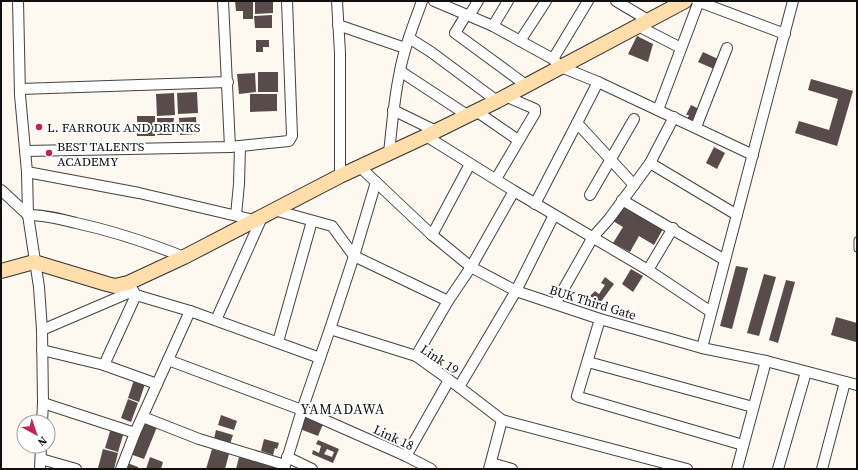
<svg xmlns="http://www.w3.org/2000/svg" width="858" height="470" font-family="'Source Serif 4',serif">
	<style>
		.building { fill: #584c4b; fill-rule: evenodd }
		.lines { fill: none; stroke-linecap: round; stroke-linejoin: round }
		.lane-casing { stroke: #424242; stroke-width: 7 }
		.street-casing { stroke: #424242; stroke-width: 12 }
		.secondary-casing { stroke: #313131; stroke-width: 16 }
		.lane { stroke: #fff; stroke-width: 5 }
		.street { stroke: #fff; stroke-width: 10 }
		.secondary { stroke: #ffdeab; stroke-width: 14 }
		.poi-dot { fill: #c22357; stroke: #fff; stroke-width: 1.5 }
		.labels { text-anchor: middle; stroke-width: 4; stroke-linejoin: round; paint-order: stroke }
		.poi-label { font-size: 13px; fill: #0f0f0f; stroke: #fff; text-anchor: start }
		.street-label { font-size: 13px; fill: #0f0f0f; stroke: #fff }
		.neighbourhood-label { font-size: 14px; letter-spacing: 1px; fill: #0f0f0f; stroke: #fff }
	</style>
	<rect width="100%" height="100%" fill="#fff8f0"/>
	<g class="building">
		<path d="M235,1H253V19H243V11H236Z"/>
		<path d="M255,1H273V13L255,14Z"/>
		<path d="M272,15V28H255L254,16Z"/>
		<path d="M637,36L653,44L648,62L628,54Z"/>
		<path d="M256,40H269V47H263V52H256Z"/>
		<path d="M703,52L718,59L714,69L698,62Z"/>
		<rect x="258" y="72" width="20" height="20"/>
		<path d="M255,73L256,92L239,94L237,74Z"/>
		<path d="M811,79L853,91L837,146L795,133L799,121L829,130L838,99L808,90Z"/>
		<path d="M197,92L198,113L178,114L177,93Z"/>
		<path d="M174,93L175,115L157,116L156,94Z"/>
		<path d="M250,94H277V111L250,112Z"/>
		<path d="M691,105L699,109L693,123L687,120L689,115H686Z"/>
		<rect x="137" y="116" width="18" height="20"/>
		<path d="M196,117L197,134L180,135L179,118Z"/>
		<path d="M157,118H174L172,135H157Z"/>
		<path d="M714,147L725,153L717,169L706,163Z"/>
		<path d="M622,205L663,229L654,245L639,236L630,252L613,243L623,227L613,221Z"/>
		<path d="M736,266L748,268L732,329L720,326Z"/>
		<path d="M631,269L643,276L633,292L622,284Z"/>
		<path d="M764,274L776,277L759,336L747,333Z"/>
		<path d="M605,277L614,284L600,303L590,296L595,291L599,294L605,285L601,283Z"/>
		<path d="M786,280L795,282L778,343L769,340Z"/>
		<path d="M836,317L857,323L856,342L831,335Z"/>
		<path d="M134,380L145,384L139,402L128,398Z"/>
		<path d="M128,399L138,403L131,422L121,418Z"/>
		<path d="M306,414L324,422L318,436L300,429Z"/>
		<path d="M221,415L237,421L234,430L218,425Z"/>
		<path d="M144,421L157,427L144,459L130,454Z"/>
		<path d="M111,428L124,432L118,452L105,448Z"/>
		<path d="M216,430L233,435L230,444L214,439Z"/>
		<path d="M264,439L279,443L277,449L275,448L273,455L261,451Z"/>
		<path d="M318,440L339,449L333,463L312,454L313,450L319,453L321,446L316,444ZM327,449L334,452L332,457L324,454Z"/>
		<path d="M103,449L118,453L114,469L98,468Z"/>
		<path d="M212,449L229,454L225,469H206Z"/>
		<path d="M150,457L163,462L161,469H146Z"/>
		<path d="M239,457L275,466L274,469H236Z"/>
		<path d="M125,462L138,467V469H122Z"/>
	</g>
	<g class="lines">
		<g class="lane-casing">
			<path id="lane" d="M857,240V249"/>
		</g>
		<g class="street-casing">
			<g id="street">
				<path d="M18,1L20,95L27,172L28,215L39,287L42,330L43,403L42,422"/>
				<path d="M223,1L230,147"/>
				<path d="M337,1L340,53V176"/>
				<path d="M434,1L493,26L553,59L561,67L598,82L753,155"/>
				<path d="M616,1L648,20"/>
				<path d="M697,1L785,34"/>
				<path d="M466,15L455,33L526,85"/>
				<path d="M469,16L478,1"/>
				<path d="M338,25L405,48"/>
				<path d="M493,26L508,1"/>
				<path d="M638,26L681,48"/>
				<path d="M409,38L431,52L497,101"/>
				<path d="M520,41L546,1"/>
				<path d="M553,59L588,1"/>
				<path d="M400,71L467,115"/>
				<path d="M598,82L577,123L634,185"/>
				<path d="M20,89L228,82"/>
				<path d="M393,110L436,131"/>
				<path d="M658,110L699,1"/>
				<path d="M476,111L518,140"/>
				<path d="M696,127L727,48"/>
				<path d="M426,136L514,191L648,270L711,312"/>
				<path d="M25,151L230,147L289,141L292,136L287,1"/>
				<path d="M389,153C392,126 394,98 400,71C404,47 414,24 422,1"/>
				<path d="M650,163L737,215"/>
				<path d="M360,167L432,235L471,267L516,291L600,319L702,348L766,361L857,385"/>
				<path d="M27,172L139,193L254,220"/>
				<path d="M496,179L535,113V109L505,96"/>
				<path d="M1,190L28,215C45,215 60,219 76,223C113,231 149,243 184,257"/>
				<path d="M590,195L634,119"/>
				<path d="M622,200L725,260"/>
				<path d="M535,204L577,123"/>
				<path d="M274,210L332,226L354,256L448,301"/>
				<path d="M236,215L239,184L240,146"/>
				<path d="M432,235L470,164"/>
				<path d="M648,270L673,228"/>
				<path d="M128,283L136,295L190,311L320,358"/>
				<path d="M555,304L593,237L609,219L650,163L674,117"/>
				<path d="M600,319L577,396L579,397L743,445"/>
				<path d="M216,320L263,215"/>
				<path d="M330,329L416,356L459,387L502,420L687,469"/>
				<path d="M42,330L133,291"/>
				<path d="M278,342L312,221"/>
				<path d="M702,348L793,1"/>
				<path d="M42,350L104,365L157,384"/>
				<path d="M416,356L448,301L471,267L514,191"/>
				<path d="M168,360L302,410L406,456L431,469"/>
				<path d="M588,362L753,407"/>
				<path d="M104,365L136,295"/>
				<path d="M459,387L516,291L554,215"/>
				<path d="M43,403L135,433"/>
				<path d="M143,417L199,439L285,465"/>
				<path d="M406,456L449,380"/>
				<path d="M287,457L312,469"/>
				<path d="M41,459L76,469"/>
				<path d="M491,463L512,469"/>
				<path d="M40,469L41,446"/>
				<path d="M121,469L135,433L190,311"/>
				<path d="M284,469L302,410L330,329L354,256L376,182"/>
				<path d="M489,469L502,420"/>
				<path d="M737,469L766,361"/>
				<path d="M778,469L806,372"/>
				<path d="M822,469L845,382"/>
			</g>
		</g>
		<g class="secondary-casing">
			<path id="secondary" d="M1,271L34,262L107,284L115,286L128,283L184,257L340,176L426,136L497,101L685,1"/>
		</g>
		<use href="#lane" class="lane"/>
		<use href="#street" class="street"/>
		<use href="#secondary" class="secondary"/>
	</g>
	<g class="poi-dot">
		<circle cx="39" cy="127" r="4"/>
		<circle cx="49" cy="153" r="4"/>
	</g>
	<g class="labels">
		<g class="poi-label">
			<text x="47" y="132">L. FARROUK AND DRINKS</text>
			<text x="57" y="151">BEST TALENTS<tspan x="57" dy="15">ACADEMY</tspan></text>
		</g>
		<g class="street-label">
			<text transform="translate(593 302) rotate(17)" y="5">BUK Third Gate</text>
			<text transform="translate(440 359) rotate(33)" y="5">Link 19</text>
			<text transform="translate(394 437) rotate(25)" y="5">Link 18</text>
		</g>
		<g class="neighbourhood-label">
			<text x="343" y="414">YAMADAWA</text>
		</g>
	</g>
	<rect width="858" height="470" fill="none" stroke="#0f0f0f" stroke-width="4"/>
	<g transform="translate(36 434) rotate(140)"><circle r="19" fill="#ffffff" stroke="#9f9f9f"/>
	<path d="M0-3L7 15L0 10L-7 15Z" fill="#c22357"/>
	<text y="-6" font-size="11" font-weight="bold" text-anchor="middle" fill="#0f0f0f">N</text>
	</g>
</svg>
